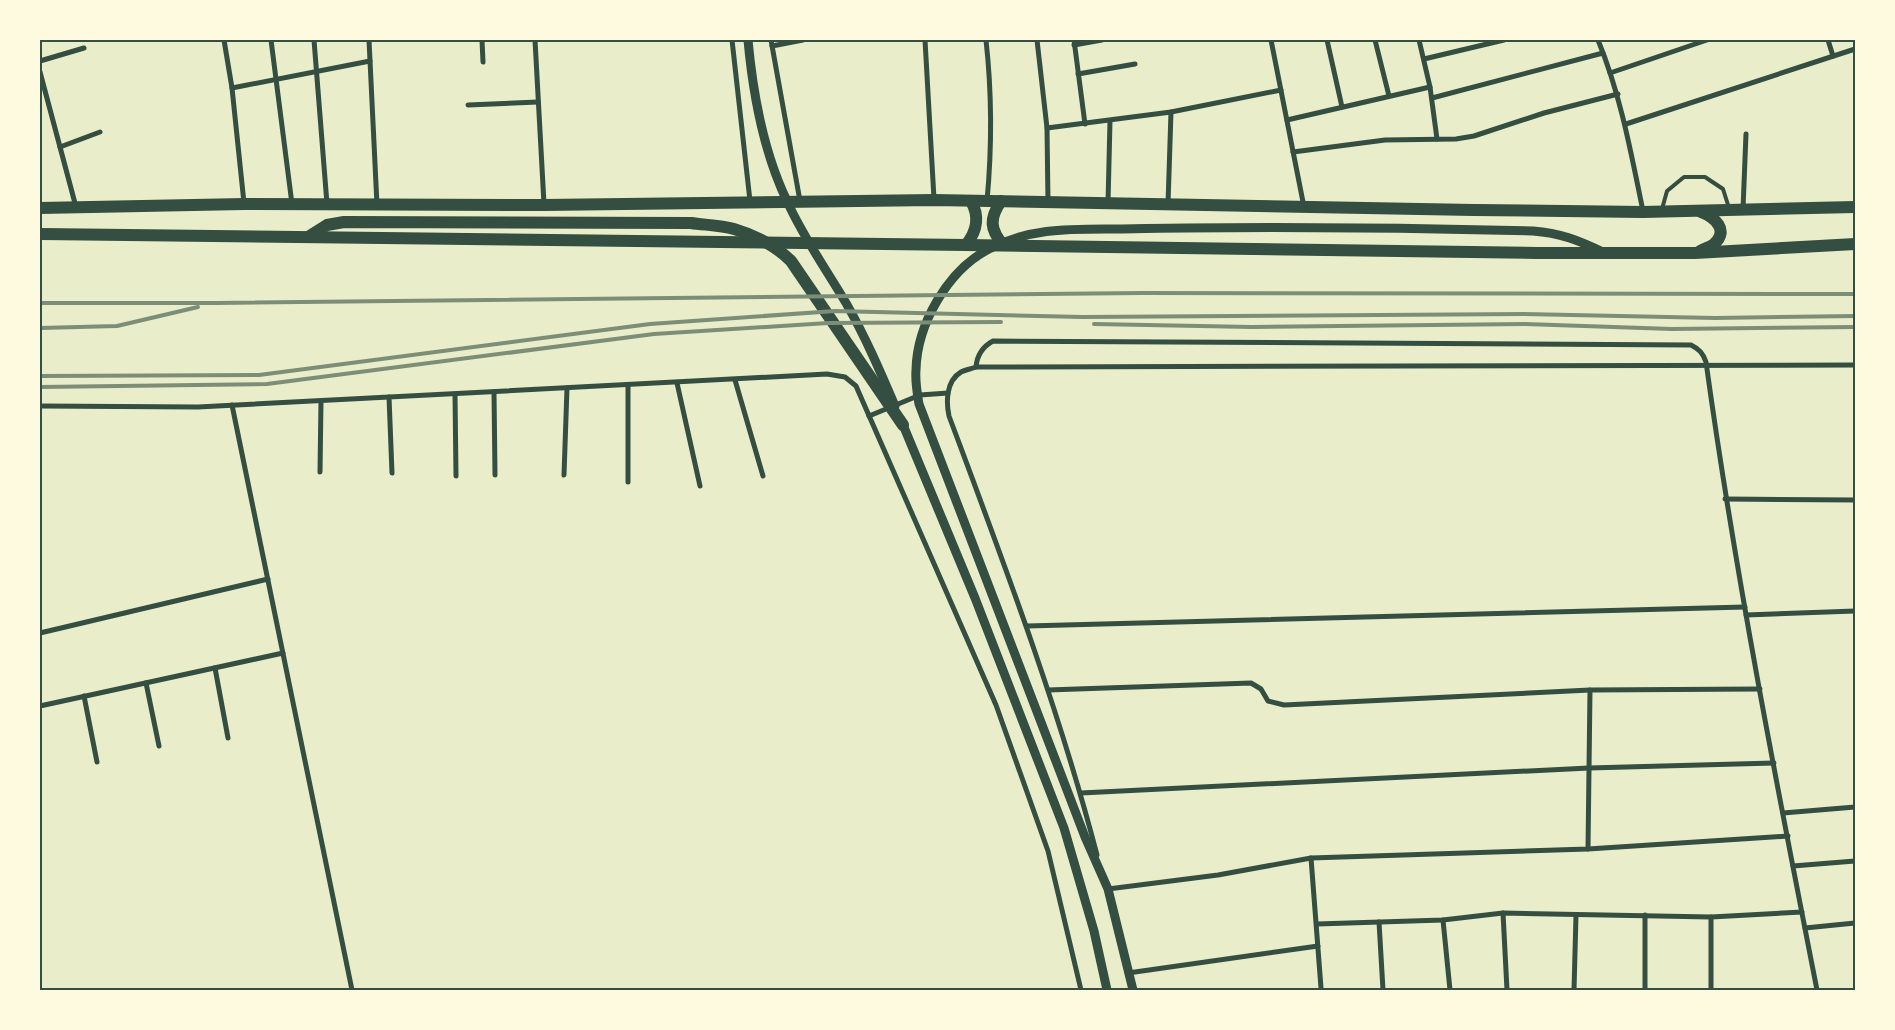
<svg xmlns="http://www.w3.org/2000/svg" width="1895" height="1030" font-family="'Fira Sans Condensed',sans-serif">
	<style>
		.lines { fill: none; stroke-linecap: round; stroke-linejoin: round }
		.service { stroke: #344e41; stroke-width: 4 }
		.minor { stroke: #344e41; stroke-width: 5 }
		.tertiary { stroke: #344e41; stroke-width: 9 }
		.trunk { stroke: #344e41; stroke-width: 12 }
		.rail { stroke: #7c8e77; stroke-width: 4 }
		.neatline { fill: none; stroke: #344e41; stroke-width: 2 }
	</style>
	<rect width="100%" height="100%" fill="#e9edc9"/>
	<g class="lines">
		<path class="service" d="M1662,209L1667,191L1684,177H1705L1723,189L1729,208"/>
		<g class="minor">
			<path d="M224,40L232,88L244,203"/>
			<path d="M271,40L292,204"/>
			<path d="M314,40L327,204"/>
			<path d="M369,40L377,205"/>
			<path d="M482,40L483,62"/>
			<path d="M535,40L544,204"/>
			<path d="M732,40L750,201"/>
			<path d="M771,40L800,201"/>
			<path d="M925,40L934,199"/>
			<path d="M986,40C992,94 992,147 987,201"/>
			<path d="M1037,40L1047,128L1048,202"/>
			<path d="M1074,40L1085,124"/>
			<path d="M1271,40L1304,207"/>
			<path d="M1327,40L1342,107"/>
			<path d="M1375,40L1389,96"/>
			<path d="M1419,40L1430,87L1437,139"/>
			<path d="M1598,40C1621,96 1631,153 1643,211"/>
			<path d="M1828,40L1833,56"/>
			<path d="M1074,45L1102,40"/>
			<path d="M772,46L803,40"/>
			<path d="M1424,59L1504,40"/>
			<path d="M40,61L84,48"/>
			<path d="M40,72L76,207"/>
			<path d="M1610,73L1707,40"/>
			<path d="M1078,74L1135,64"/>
			<path d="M232,88L370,61"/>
			<path d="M1432,98L1603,53"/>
			<path d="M468,105L538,102"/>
			<path d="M1287,120L1430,87"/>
			<path d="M1626,124L1855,49"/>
			<path d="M1047,128L1171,112L1281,90"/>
			<path d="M60,147L100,132"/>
			<path d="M1293,152L1385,140L1456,139L1474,136L1544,113L1618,94"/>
			<path d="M1108,203L1110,121"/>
			<path d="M1168,204L1171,112"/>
			<path d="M1743,209L1746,134"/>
			<path d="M976,367C977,355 982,347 993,341L1691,345C1699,349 1703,353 1706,362C1735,572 1776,781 1817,990"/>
			<path d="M735,380L763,476"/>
			<path d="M677,383L700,486"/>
			<path d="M494,392L495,475"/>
			<path d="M455,394L456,476"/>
			<path d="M389,397L392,473"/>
			<path d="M232,405L352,990"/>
			<path d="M40,406L198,407L827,374L845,377L856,386L996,705L1048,851L1081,990"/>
			<path d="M869,416L920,395L948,393"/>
			<path d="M320,472L321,401"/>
			<path d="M564,475L567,388"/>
			<path d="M628,482V385"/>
			<path d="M1725,499L1855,500"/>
			<path d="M1746,615L1855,611"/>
			<path d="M1027,626L1745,607"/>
			<path d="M40,633L268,579"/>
			<path d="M215,668L228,738"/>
			<path d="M146,683L159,746"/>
			<path d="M1048,690L1251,683L1261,689L1268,701L1284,705L1590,690L1760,689"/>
			<path d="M84,696L97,762"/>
			<path d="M40,706L283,653"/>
			<path d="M1081,793L1589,768L1774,763"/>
			<path d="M1783,813L1855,807"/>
			<path d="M1588,849L1590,690"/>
			<path d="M1097,855C1058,705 1003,561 949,416C946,402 946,381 961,372C965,370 971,369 976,367L1855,365"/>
			<path d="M1311,858L1321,988"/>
			<path d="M1793,866L1855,861"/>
			<path d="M1108,889L1218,875L1311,858L1588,849L1788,836"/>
			<path d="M1503,913L1507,990"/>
			<path d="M1645,915V990"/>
			<path d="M1711,917V990"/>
			<path d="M1443,920L1450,990"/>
			<path d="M1379,922L1383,990"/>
			<path d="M1317,924L1443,920L1503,913L1711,917L1802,912"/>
			<path d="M1805,928L1855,923"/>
			<path d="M1128,973L1318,946"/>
			<path d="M1574,990L1576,915"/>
		</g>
		<g class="tertiary">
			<path d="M748,40C753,95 763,151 787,201C803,237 826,269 846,303C865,336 880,371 895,406"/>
			<path d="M901,420L975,598L1064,828L1094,931L1107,990"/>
			<path d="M1133,990L1108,889L1085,837L919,404C917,392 915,382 916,370C917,324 948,270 989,249C1028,229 1064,229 1106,229C1133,229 1159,228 1186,228C1301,227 1417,228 1533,231C1560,233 1578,240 1603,252"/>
		</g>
		<g class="trunk">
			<path d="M1001,201C989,219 990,229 1003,245"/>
			<path d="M40,208L244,204L544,205L934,200L1474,210L1643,212L1855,207"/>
			<path d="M40,234L966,245L1537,253H1695L1855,244"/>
			<path d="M308,237L327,225L344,222L691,223C704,225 720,225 734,229C754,235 776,246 791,261L903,425"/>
			<path d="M966,245C977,231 980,217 971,201"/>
			<path d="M1700,251C1704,249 1710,247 1714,244C1730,230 1714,217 1701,212"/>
		</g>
		<g class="rail">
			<path d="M40,303H217L1142,293L1855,294"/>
			<path d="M1094,324L1252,327L1525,324L1672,329L1855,327"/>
			<path d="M40,328L117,326L198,307"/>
			<path d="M40,376L259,375L650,324L835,311L1082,317L1524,314L1715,318L1855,316"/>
			<path d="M40,387L267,384L654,334L828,323L1001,322"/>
		</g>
	</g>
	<rect width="1895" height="1030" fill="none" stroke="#fefae0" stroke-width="82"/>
	<rect x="41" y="41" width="1813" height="948" class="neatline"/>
</svg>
